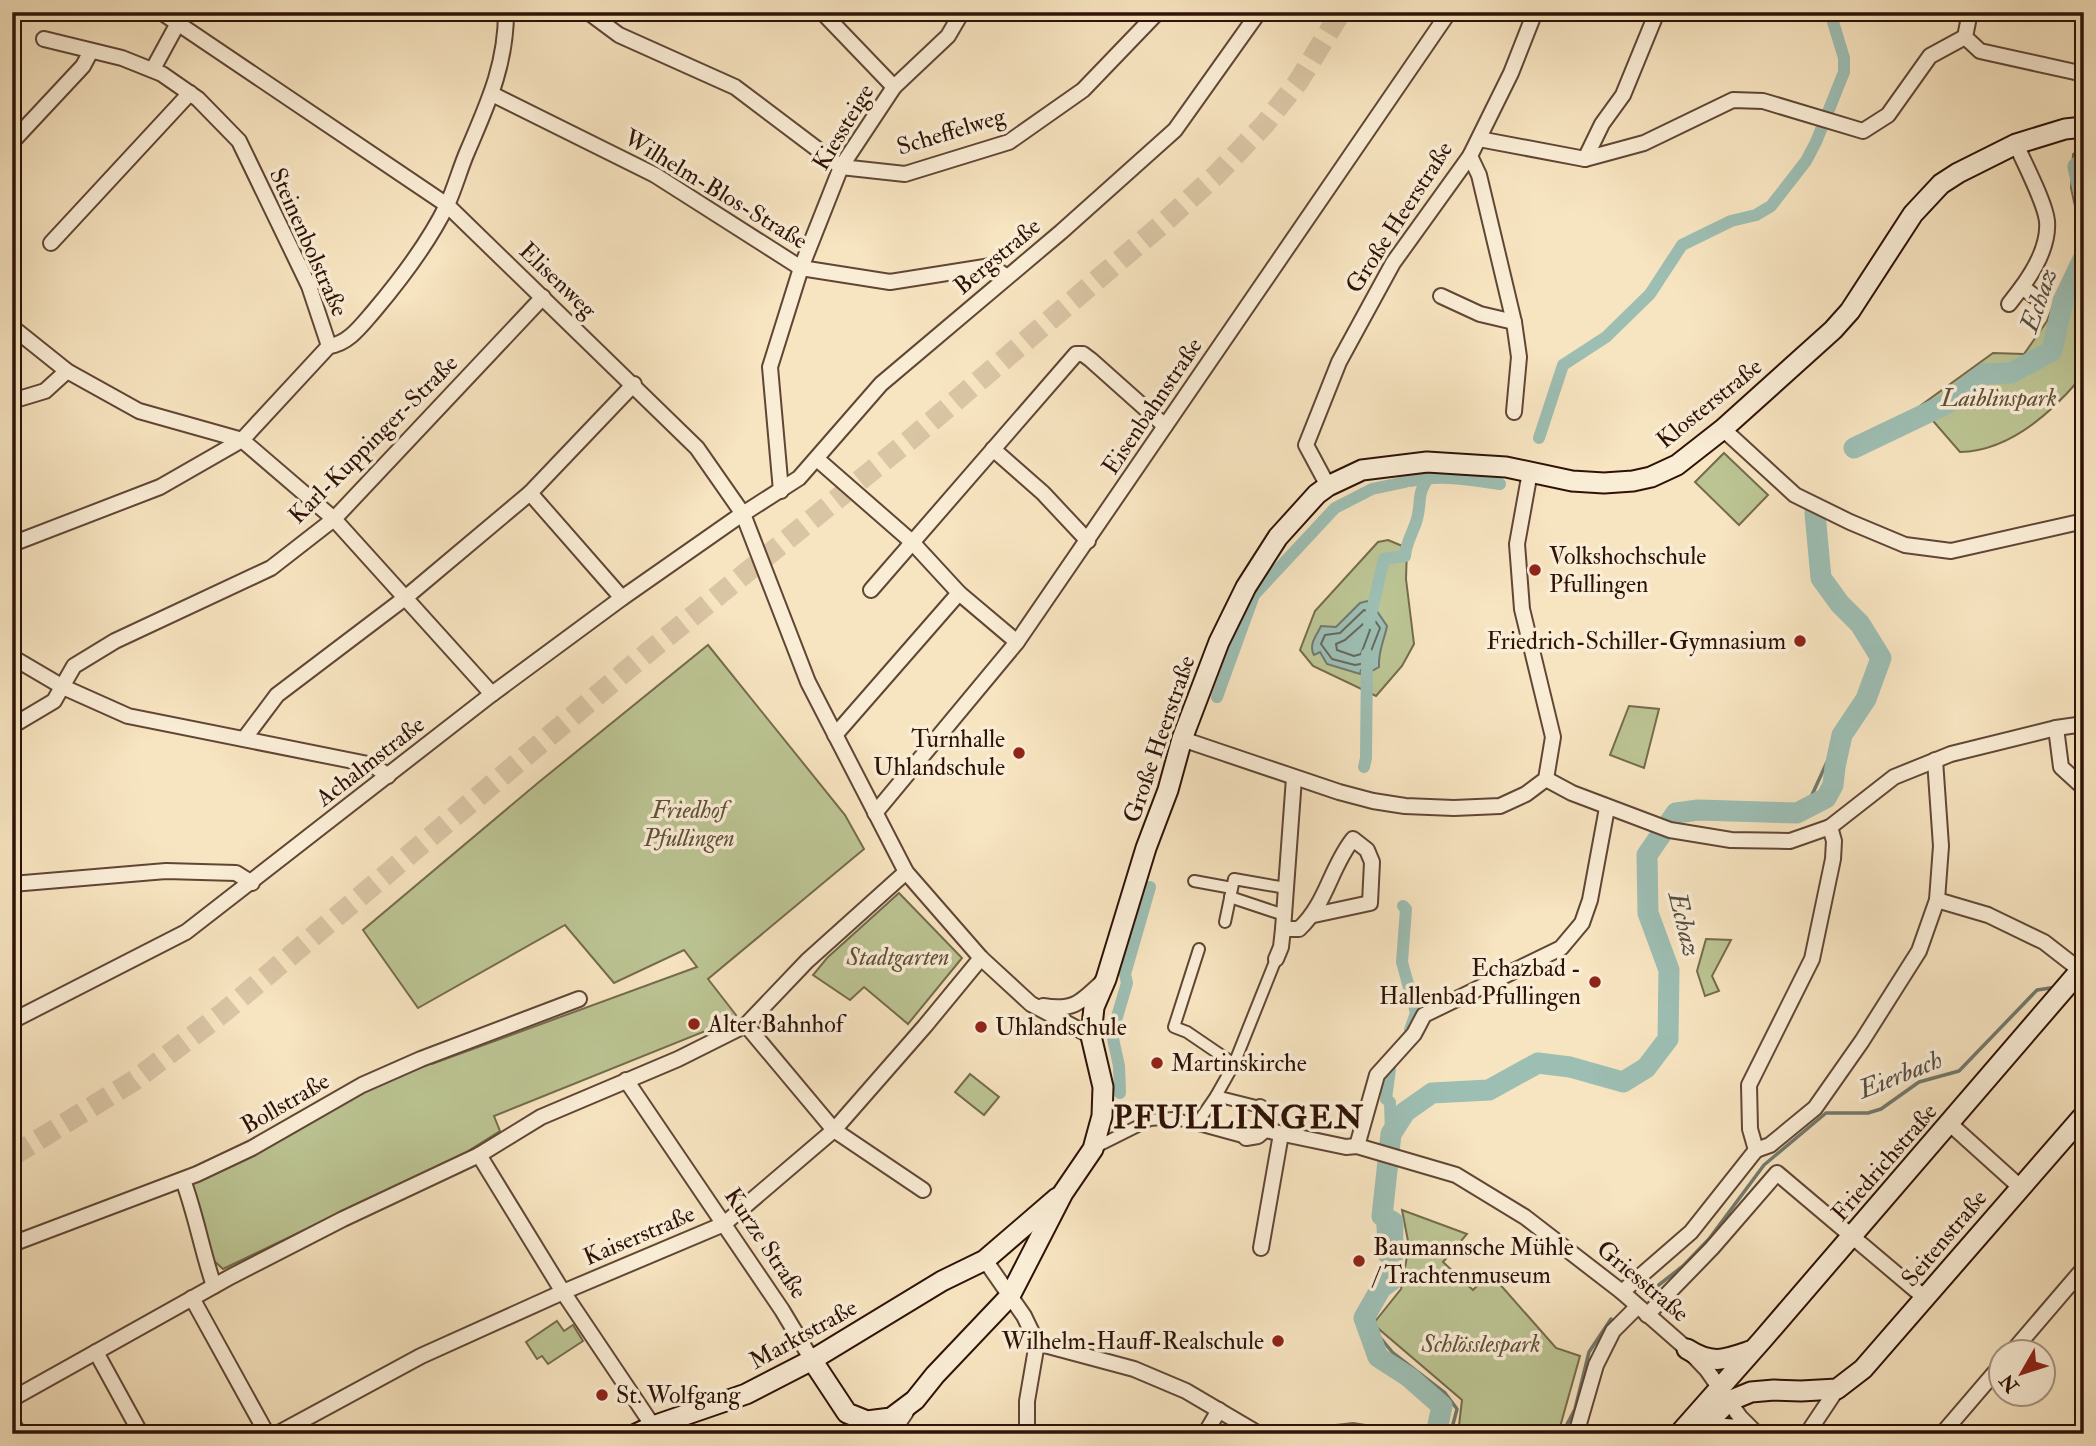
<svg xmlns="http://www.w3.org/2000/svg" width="2096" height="1446" font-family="'IM FELL Double Pica',serif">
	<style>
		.green { fill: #bcc493; stroke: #756b4d; stroke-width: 2 }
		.water { fill: #9dbeb3; stroke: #71796e; stroke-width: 2 }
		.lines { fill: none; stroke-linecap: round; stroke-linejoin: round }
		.shore { stroke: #66685d; stroke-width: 2 }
		.stream { stroke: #71796e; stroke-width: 3.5 }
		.canal { stroke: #9dbeb3; stroke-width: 12 }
		.river { stroke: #9dbeb3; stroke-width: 21 }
		.primary-tunnel { stroke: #d9c4a4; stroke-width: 21; stroke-dasharray: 21 10; stroke-linecap: butt }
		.pedestrian-casing { stroke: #604635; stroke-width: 14 }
		.minor-casing { stroke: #604635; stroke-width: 18 }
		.secondary-casing { stroke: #2e1207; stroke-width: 23 }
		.pedestrian { stroke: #faedd6; stroke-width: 10 }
		.minor { stroke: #faedd6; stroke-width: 14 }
		.secondary { stroke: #faedd6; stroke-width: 19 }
		.poi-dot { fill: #8f2418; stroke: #faedd6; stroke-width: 2.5 }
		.labels { text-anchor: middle; stroke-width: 7; stroke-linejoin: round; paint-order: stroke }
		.street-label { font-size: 24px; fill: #2e1207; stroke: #faedd6 }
		.park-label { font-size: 24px; font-style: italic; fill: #605038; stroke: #faedd6 }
		.poi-label { font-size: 24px; fill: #2e1207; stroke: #faedd6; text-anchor: start }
		.water-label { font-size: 26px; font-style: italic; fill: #554e43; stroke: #faedd6 }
		.district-label { font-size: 32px; font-weight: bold; letter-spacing: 2px; fill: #2e1207; stroke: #faedd6 }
	</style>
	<rect width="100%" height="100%" fill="#f7e4c0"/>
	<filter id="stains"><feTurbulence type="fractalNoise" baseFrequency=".00286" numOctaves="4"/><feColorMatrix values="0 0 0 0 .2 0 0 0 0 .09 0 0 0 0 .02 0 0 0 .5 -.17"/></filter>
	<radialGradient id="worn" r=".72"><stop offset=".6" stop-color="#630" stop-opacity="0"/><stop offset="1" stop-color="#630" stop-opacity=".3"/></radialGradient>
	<g class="green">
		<path d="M2084,148V324L2076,349L2078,381C2048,416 2008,451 1960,452L1920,406L1993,353L2024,354L2047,321L2057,295L2072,276L2078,253L2080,229L2071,188L2073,154Z"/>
		<path d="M1724,453L1768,495L1739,525L1695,482Z"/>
		<path d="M1388,540L1407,548L1406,579L1414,644L1402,666L1376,696L1313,666L1300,650L1315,611L1378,542Z"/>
		<path d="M708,645L845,815L864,849L708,979L736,1015L728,1022L494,1116L500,1131L465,1153L223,1269L201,1249L183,1180L421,1059L432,1064L697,967L684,950L614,983L565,925L418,1008L363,930L539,782Z"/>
		<path d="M1629,706L1659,709L1644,768L1610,755Z"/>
		<path d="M899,893L962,958L908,1024L864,987L850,1000L813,975L827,958Z"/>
		<path d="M1706,939L1731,940L1712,976L1719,991L1705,996L1697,971Z"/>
		<path d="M970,1074L999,1097L984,1115L955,1092Z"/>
		<path d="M1402,1210L1467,1234L1443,1262L1473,1290L1490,1273L1556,1348L1580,1356L1558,1434H1458L1462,1400L1373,1324L1401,1289L1409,1246Z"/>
		<path d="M557,1321L564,1331L573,1325L583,1341L548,1364L542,1356L537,1359L526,1342Z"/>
		<path d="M1353,1423L1366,1425L1364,1434H1327L1328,1426Z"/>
	</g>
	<path class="water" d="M1367,601L1374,607L1387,626C1384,641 1378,651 1379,667L1372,671L1361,670L1360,674L1327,664L1320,652L1314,655C1308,644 1317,635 1321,626L1336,627L1360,603Z"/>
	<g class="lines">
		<g class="shore">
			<path d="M1364,610L1369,612L1380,628L1371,651V662L1355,665L1332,659L1321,644L1325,635L1340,633Z"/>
			<path d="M1363,624H1367L1370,630L1361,654L1354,656L1337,650L1336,644L1345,640Z"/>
		</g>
		<g class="stream">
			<path d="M1806,808L1827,762L1838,756"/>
			<path d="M1646,1295L1683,1266L1709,1239L1764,1165L1826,1113H1868L1881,1109L1919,1082L1959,1071L2037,990L2057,987"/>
			<path d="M1364,1318L1393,1353L1445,1393L1457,1409L1452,1428L1438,1434"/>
			<path d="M1562,1434L1575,1409L1589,1352L1611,1319"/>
		</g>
		<g class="canal">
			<path d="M1539,438L1563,365L1606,337L1650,294L1682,245L1731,221L1756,215L1771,206L1806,161L1816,142L1844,72V58L1830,12"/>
			<path d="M1411,481C1441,474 1470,480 1500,484"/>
			<path d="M1369,623L1384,559L1405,556C1406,542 1413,533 1417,519C1422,500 1416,495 1429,477"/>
			<path d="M1217,697L1254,595L1335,508L1372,489L1405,482"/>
			<path d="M1364,767L1366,758L1367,654"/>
			<path d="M1403,906L1406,909L1402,962L1416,1013L1410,1030"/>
			<path d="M1390,1069L1386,1099L1390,1102L1391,1134"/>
			<path d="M1120,1093L1119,1066L1112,1034L1127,983L1125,974L1150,887"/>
			<path d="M1382,1216L1384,1256"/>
			<path d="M1381,1288V1272"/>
		</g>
		<g class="river">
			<path d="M2084,163L2078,167L2084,194"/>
			<path d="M1854,448L1946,404L1984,374L2011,373L2052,351L2063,301L2084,257"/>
			<path d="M1436,1434L1442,1406L1409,1377L1378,1357L1364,1318L1381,1288L1392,1280L1393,1222L1382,1216L1391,1134L1405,1112L1432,1093L1489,1090L1538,1063L1570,1067L1623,1082L1646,1068L1668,1039L1669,970L1648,913L1647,855L1676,813L1698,810L1797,813L1826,798L1833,785L1835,767L1842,735L1866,699L1881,658L1860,624L1840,604L1821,578L1815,513"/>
		</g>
		<path class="primary-tunnel" d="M12,1156L135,1080L224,1012L647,653L911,439L1160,226L1216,175L1264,125L1298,82L1341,12"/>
		<g class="pedestrian-casing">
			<g id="pedestrian">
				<path d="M1194,881L1232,888"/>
				<path d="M1230,897L1284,915"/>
				<path d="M1225,922L1234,879L1286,888"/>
				<path d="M1199,949L1174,1027L1187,1032L1234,1064"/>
				<path d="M1216,1096L1260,1107"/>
				<path d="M1196,1125L1216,1096L1234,1064L1276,959"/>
				<path d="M1094,1148L1150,1120L1173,1118L1246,1138"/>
			</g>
		</g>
		<g class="minor-casing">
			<g id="minor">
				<path d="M161,12L447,205L697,448L743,514L808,682L906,872L981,958L1031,1004L1091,1036"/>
				<path d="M588,12L619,35L735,87L841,167L905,174L1009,142L1083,90L1158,12"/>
				<path d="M822,12L894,87"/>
				<path d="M1970,12L1965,37L1980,51L2084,74"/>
				<path d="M153,69L184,12"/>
				<path d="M492,94L655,175L801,268L890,282L991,266L1007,277"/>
				<path d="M1479,139L1585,159L1644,143L1733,100L1763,101L1863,131L1888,115L1930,56L1965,37"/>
				<path d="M12,142L83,66L91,51"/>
				<path d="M2016,144C2024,163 2045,202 2047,221C2049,244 2035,269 2022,287L2037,298"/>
				<path d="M1470,156L1479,175L1514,322L1519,357L1514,412"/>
				<path d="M1585,159L1602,124L1623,95L1657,12"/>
				<path d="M51,243L190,93"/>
				<path d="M1441,296L1480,314L1514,322"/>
				<path d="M2009,304L2022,287"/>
				<path d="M12,327L67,371L139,411L242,440L334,519L492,694"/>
				<path d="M329,346C348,344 361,326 374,311C401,279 428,244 447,205C455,188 460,168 468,150C488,103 506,65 506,12"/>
				<path d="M12,401L45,391L67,371"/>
				<path d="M1723,429L1795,495L1850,522L1905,545L1951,551L2084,521"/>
				<path d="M993,449L1043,493L1088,541"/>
				<path d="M817,459L912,542L959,593L1017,642"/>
				<path d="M1328,486L1306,445L1339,362L1393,263L1470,156L1511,73L1535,12"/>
				<path d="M781,491L770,367L801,268L841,167L894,87L948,36L962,12"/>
				<path d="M530,493L622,598"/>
				<path d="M12,544L160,487L242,440L329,346L309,286L239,141L198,99L162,74L122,58L44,39"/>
				<path d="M871,590L1076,354H1083L1091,360L1165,426"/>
				<path d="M12,657L63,687L128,716L373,765L388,776"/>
				<path d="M12,726L54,701L74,666L115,641L271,568L334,519L543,297"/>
				<path d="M2056,728L2061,767L2084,788"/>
				<path d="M835,735L959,593"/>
				<path d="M244,739L277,695L405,598L530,493L634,384"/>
				<path d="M1182,739L1339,792L1373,801L1405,806L1454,808L1500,806L1526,794L1546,779L1553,737L1522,609L1517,544L1530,472"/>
				<path d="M1546,779L1572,793L1670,830L1731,840L1790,841L1830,827L1894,777L1951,754L2056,728L2084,724"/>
				<path d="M875,813L1017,642L1449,12"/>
				<path d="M12,884L166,871L236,873L252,883"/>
				<path d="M1937,900L1988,915L2044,942L2080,970"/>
				<path d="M1283,929H1299C1327,903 1330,868 1353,839L1367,850L1372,862L1370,903L1314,915"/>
				<path d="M1276,959L1281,947L1283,929L1294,778"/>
				<path d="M1043,1006C1073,1011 1080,1003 1101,983"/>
				<path d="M12,1021L186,932L492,694L622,598L735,519L799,478L881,384L1061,232L1175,130L1259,12"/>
				<path d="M746,1025L834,1130L923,1190"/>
				<path d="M626,1080L782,1310L812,1360"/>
				<path d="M1260,1107L1266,1119L1265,1130"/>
				<path d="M1949,1123L2020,1187"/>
				<path d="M1246,1138L1258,1136L1265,1130L1346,1147L1357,1146L1456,1175L1525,1217L1622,1292L1687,1349L1707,1370L1740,1417L1756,1433"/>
				<path d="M1357,1146L1377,1075L1414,1034L1424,1015L1561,948L1582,923L1590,900L1607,808"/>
				<path d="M1756,1150L1770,1145L1815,1108L1862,1041L1919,951L1937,900L1941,846L1935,760"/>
				<path d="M1756,1150L1750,1129L1749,1085L1812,959L1833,859L1834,841L1830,827"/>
				<path d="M479,1155L563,1292L653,1426"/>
				<path d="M183,1180C196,1215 202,1251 214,1286"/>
				<path d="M12,1244L197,1174L252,1148L362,1085L421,1059L579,999"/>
				<path d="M1261,1248L1281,1134"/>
				<path d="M985,1260L1024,1316L1037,1343"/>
				<path d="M1622,1292L1691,1232L1756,1150"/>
				<path d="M192,1298L267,1434"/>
				<path d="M1647,1315L1712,1248L1777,1173L1925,1298"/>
				<path d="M1037,1343L1134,1369L1186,1391L1259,1434"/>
				<path d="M96,1352L141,1434"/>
				<path d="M2012,1352L2084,1268"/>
				<path d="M12,1399L232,1276L343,1219L479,1155L541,1117L678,1059L746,1025L807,961L906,872"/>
				<path d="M12,1422L19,1434"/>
				<path d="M277,1434L421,1356L563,1292L724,1224L834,1130L925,1026L981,958"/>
				<path d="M891,1434L906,1412"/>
				<path d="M1027,1434V1401L1037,1343"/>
				<path d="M1205,1434L1219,1410"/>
				<path d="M1576,1434L1596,1365L1613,1331L1637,1307"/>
				<path d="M1807,1434L1837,1389"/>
				<path d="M1942,1434L2002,1364"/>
			</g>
		</g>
		<g class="secondary-casing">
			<g id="secondary">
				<path d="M1687,1349C1712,1365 1724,1360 1750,1351"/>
				<path d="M812,1360L847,1413L867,1421L891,1418L915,1400L935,1375L1010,1296L1063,1193L1093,1149L1102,1116L1103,1087L1091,1036L1094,1007L1106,979L1146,848L1168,790L1182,739L1219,642L1246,587L1278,537L1317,494L1328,486L1362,470L1427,462L1506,467L1572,481L1604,483L1633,481L1651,477L1677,465L1723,429L1833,330L1850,311L1913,214L1941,184L1958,173L2016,144L2065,129L2084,127"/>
				<path d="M1698,1432C1718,1428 1733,1426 1752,1434"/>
				<path d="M636,1434L653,1426L746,1394L812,1360L942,1281L985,1260L1057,1198"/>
				<path d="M1679,1434L1763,1339L2084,966"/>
				<path d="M1696,1434L1729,1401L1751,1392L1774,1390L1801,1391L1837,1389L1863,1369L2084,1115"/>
			</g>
		</g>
		<use href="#pedestrian" class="pedestrian"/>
		<use href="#minor" class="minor"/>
		<use href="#secondary" class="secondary"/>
	</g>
	<g class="poi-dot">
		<circle cx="1535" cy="570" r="7"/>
		<circle cx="1800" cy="641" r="7"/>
		<circle cx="1019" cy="753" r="7"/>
		<circle cx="1595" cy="982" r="7"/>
		<circle cx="694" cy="1024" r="7"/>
		<circle cx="981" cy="1027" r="7"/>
		<circle cx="1157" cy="1063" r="7"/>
		<circle cx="1359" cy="1261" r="7"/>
		<circle cx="1278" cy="1341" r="7"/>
		<circle cx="602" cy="1395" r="7"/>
	</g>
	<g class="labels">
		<g class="street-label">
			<text transform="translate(843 127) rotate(-59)" y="8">Kiessteige</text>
			<text transform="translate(951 131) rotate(-17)" y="8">Scheffelweg</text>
			<text transform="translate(716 189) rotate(31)" y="8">Wilhelm-Blos-Straße</text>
			<text transform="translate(1399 217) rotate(-57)" y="8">Große Heerstraße</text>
			<text transform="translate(309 242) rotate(66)" y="8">Steinenbolstraße</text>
			<text transform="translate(997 256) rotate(-40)" y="8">Bergstraße</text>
			<text transform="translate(558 280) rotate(44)" y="8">Elisenweg</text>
			<text transform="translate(1709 403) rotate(-39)" y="8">Klosterstraße</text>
			<text transform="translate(1152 406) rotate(-56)" y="8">Eisenbahnstraße</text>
			<text transform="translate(373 439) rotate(-45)" y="8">Karl-Kuppinger-Straße</text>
			<text transform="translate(1159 739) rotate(-71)" y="8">Große Heerstraße</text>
			<text transform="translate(370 761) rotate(-38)" y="8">Achalmstraße</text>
			<text transform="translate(285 1103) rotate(-30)" y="8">Bollstraße</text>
			<text transform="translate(1884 1162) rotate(-49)" y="8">Friedrichstraße</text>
			<text transform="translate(639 1235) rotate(-23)" y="8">Kaiserstraße</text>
			<text transform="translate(1944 1238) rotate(-50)" y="8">Seitenstraße</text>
			<text transform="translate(766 1243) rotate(56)" y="8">Kurze Straße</text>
			<text transform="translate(1643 1281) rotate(40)" y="8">Griesstraße</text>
			<text transform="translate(803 1334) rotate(-29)" y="8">Marktstraße</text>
		</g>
		<g class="park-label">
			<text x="1999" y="406">Laiblinspark</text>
			<text x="689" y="818">Friedhof<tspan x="689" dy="28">Pfullingen</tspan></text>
			<text x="898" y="965">Stadtgarten</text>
			<text x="1481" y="1352">Schlösslespark</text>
		</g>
		<g class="poi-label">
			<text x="1549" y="564">Volkshochschule<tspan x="1549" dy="28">Pfullingen</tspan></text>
			<text x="1786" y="649" text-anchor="end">Friedrich-Schiller-Gymnasium</text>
			<text x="1005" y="747" text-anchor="end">Turnhalle<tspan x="1005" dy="28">Uhlandschule</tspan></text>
			<text x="1581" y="976" text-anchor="end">Echazbad -<tspan x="1581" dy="28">Hallenbad Pfullingen</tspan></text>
			<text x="708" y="1032">Alter Bahnhof</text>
			<text x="995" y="1035">Uhlandschule</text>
			<text x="1171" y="1071">Martinskirche</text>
			<text x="1373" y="1255">Baumannsche Mühle<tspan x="1373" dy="28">/ Trachtenmuseum</tspan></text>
			<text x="1264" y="1349" text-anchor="end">Wilhelm-Hauff-Realschule</text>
			<text x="616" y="1403">St. Wolfgang</text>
		</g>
		<g class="water-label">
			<text transform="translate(2038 300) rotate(-71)" y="9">Echaz</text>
			<text transform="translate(1685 924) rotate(76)" y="9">Echaz</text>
			<text transform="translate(1900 1074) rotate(-22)" y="9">Eierbach</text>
		</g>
		<g class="district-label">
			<text x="1239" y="1128">PFULLINGEN</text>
		</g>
	</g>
	<rect width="2096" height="1446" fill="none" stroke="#f7e4c0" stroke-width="42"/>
	<rect x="14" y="14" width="2068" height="1418" fill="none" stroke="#2e1207" stroke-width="3.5"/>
	<rect x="21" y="21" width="2054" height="1404" fill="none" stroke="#2e1207" stroke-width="2"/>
	<g transform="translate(2022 1373) rotate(231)"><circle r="33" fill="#faedd6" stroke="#a89583" stroke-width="2"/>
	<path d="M0-5L12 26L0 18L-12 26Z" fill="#8f2418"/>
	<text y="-10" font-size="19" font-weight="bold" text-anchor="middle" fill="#2e1207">N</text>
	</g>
	<rect width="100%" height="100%" filter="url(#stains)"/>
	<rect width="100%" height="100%" fill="url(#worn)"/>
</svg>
